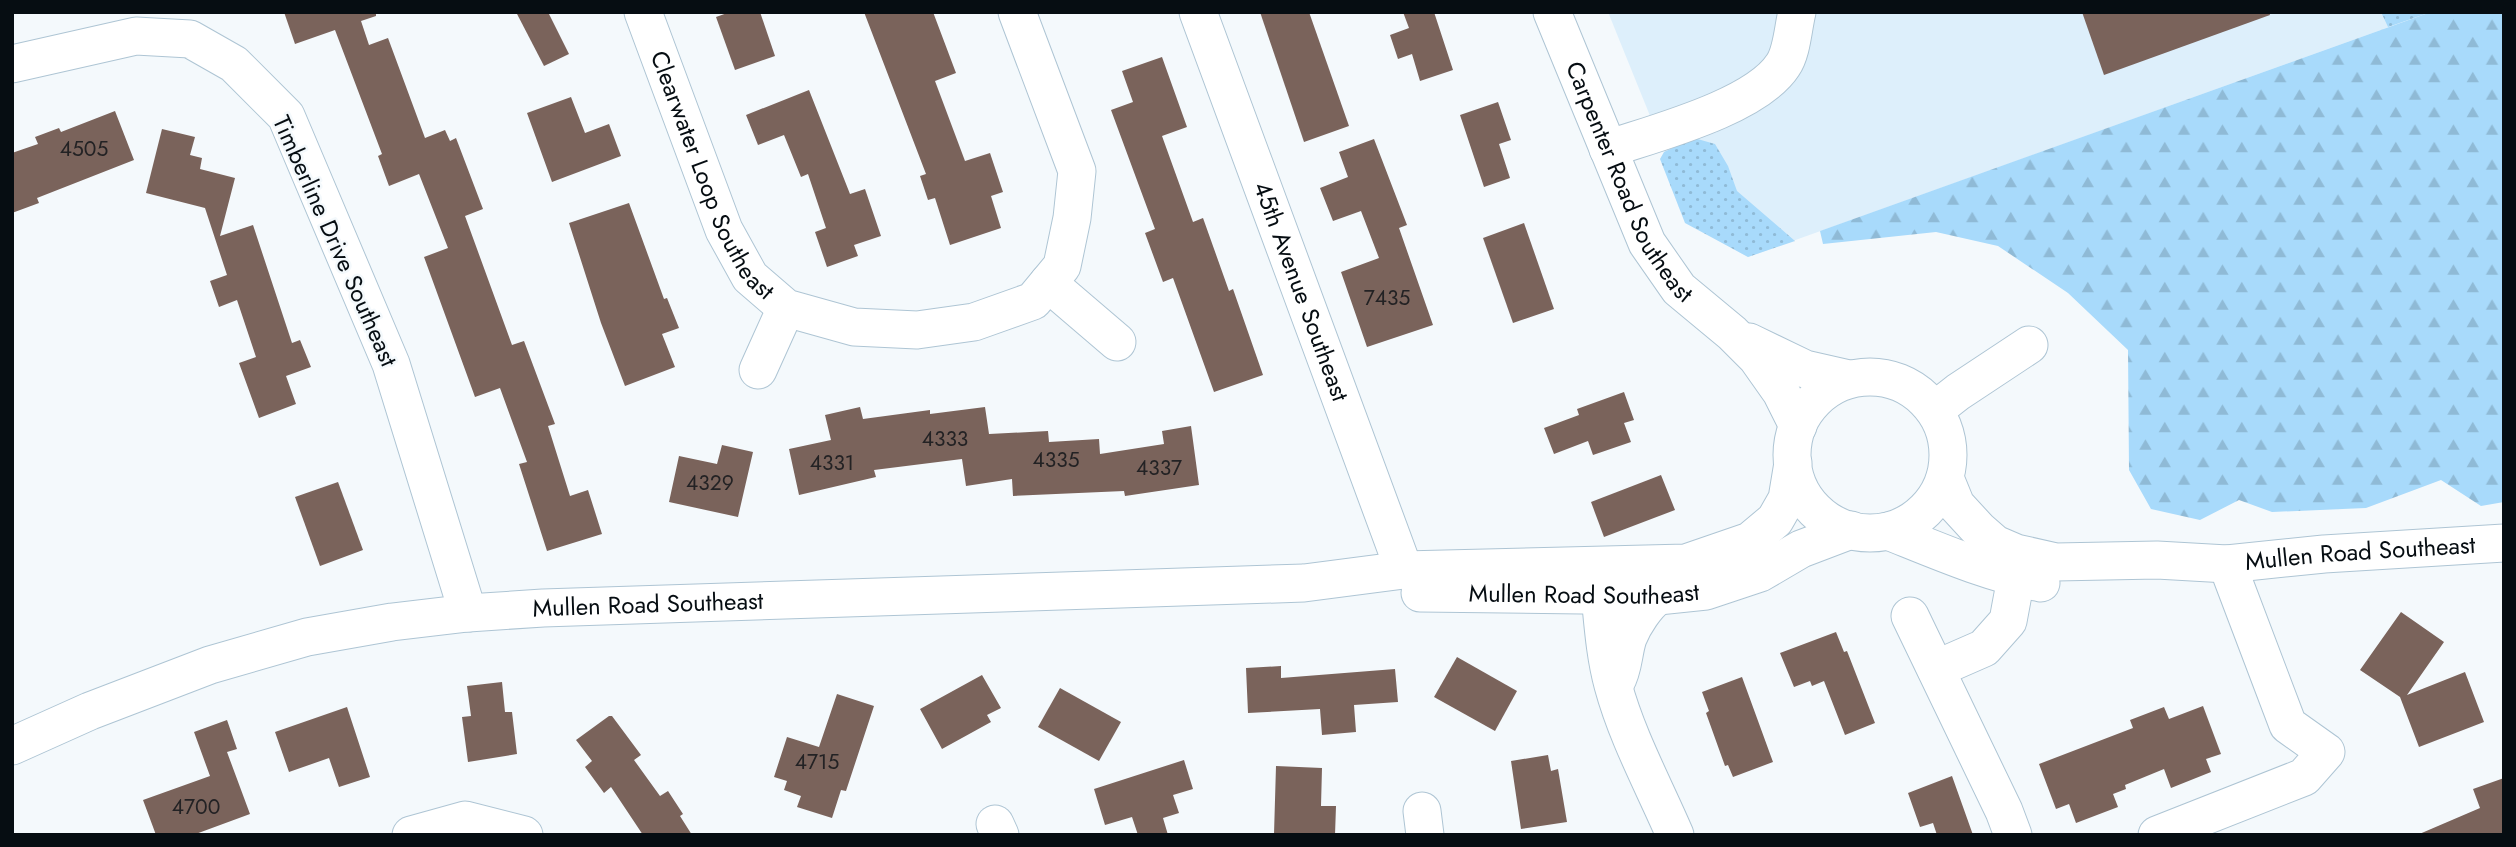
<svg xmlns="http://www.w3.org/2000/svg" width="2516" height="847" font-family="Jost,sans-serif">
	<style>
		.built { fill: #ddeffb }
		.grass { fill: url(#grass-dots) }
		.forest { fill: url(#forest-firs) }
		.building { fill: #7a635b }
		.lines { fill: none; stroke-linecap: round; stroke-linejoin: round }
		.minor-casing { stroke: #aec5d4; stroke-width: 39 }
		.minor { stroke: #fff; stroke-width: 37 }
		.labels { text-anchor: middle; stroke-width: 5; stroke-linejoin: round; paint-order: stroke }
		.number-label { font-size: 21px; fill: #232224 }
		.street-label { font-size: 24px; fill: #060d12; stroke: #f4f9fc }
	</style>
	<defs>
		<pattern id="grass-dots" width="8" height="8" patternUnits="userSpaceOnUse" patternTransform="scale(1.75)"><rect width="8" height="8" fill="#a8dafb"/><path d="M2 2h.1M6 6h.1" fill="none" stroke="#8fbad6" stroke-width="1.8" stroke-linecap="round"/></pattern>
		<pattern id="forest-firs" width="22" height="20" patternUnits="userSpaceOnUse" patternTransform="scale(1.75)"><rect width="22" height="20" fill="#a8dafb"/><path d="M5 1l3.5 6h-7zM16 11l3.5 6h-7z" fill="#8fbad6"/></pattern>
	</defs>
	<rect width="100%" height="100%" fill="#f4f9fc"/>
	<path class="built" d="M1608,12H2431L1748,257L1695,227Z"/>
	<g class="grass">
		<path d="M2381,12H2431L2388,27Z"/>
		<path d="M1694,138L1715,144L1728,166L1737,191L1795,241L1748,257L1685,223L1660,159L1664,152Z"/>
	</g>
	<path class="forest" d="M2431,12H2504V502L2481,506L2441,480L2366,508L2272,512L2239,500L2200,520L2151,509L2129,470L2128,350L2068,293L1998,246L1936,232L1823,244L1820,231Z"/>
	<g class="building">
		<path d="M284,12H376V16L361,21L369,45L388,38L425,138L445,130L450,141L456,138L483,209L465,216L512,345L524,341L555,424L548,426L570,496L588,490L602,534L547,551L519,464L527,462L500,388L475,397L424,257L448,248L419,174L389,186L378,156L382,154L335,30L295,44Z"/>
		<path d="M516,12H548L569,54L544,66Z"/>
		<path d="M730,12H760L775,56L735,70L716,17Z"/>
		<path d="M864,12H933L956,73L935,81L965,161L990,153L1003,192L991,196L1001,228L950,245L935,198L928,200L920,176L926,174Z"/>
		<path d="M1260,12H1309L1349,126L1304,142Z"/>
		<path d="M1403,12H1434L1453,70L1420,81L1412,54L1398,59L1390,35L1409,28Z"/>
		<path d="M2082,12H2269L2270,15L2104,75Z"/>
		<path d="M1162,57L1187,127L1162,136L1193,222L1203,218L1229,291L1233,289L1263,375L1214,392L1173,278L1163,282L1145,233L1155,229L1111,110L1133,102L1122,71Z"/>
		<path d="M809,90L850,194L865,189L881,236L854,245L858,256L827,267L815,232L826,228L808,174L801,177L784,135L758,145L746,115Z"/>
		<path d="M571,97L585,133L609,124L621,156L552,182L527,113Z"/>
		<path d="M1498,102L1511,140L1499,144L1510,178L1484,187L1460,115Z"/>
		<path d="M115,111L134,160L37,198L39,203L12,213V153L38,144L35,137L59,128L61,132Z"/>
		<path d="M162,129L195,137L190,155L202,158L200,169L235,178L220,236L253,225L292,343L300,340L311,367L286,376L296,404L259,418L239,363L256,357L237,300L219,307L210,281L227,275L205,208L146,193Z"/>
		<path d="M1374,139L1407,225L1399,228L1433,325L1367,347L1341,272L1379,258L1361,211L1333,221L1320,188L1348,177L1339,152Z"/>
		<path d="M629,203L664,299L667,298L679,328L662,334L675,367L625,386L601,323L569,223Z"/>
		<path d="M1524,223L1554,309L1513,323L1483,238Z"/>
		<path d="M1624,392L1634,420L1624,423L1631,442L1593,455L1588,441L1554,454L1544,428L1579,415L1577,409Z"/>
		<path d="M860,407L863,419L930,410V414L985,407L989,434L1048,431L1049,442L1099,439L1100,454L1164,444L1162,431L1191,426L1199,485L1125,496L1124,491L1013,496L1012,479L966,486L962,459L874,470L876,477L799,495L789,449L831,440L825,415Z"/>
		<path d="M722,445L753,452L738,517L669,502L679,456L717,464Z"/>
		<path d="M1661,475L1675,510L1604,537L1591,502Z"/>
		<path d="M338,482L363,550L320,566L295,497Z"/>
		<path d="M2401,612L2444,642L2407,695L2465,672L2484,722L2419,747L2400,697L2360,670Z"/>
		<path d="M1836,632L1844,652L1847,651L1875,723L1845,735L1824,681L1812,686L1810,681L1794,687L1780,653Z"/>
		<path d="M1457,657L1517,691L1495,731L1434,697Z"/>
		<path d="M1281,666V678L1395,669L1398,702L1354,705L1356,732L1322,735L1320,709L1248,713L1246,668Z"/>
		<path d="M982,675L1001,708L987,715L991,722L942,749L920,709Z"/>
		<path d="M1742,677L1773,762L1733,777L1728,765L1725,766L1706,713L1709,711L1702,692Z"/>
		<path d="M502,682L505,712H512L517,754L468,762L462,717L471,716L467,686Z"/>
		<path d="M1060,688L1121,722L1099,761L1038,727Z"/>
		<path d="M837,694L874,706L846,791L841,790L832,818L797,807L801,796L784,790L787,781L774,777L787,737L819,747Z"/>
		<path d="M2203,706L2221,754L2206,759L2211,772L2171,788L2164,769L2125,785L2126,789L2113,794L2118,807L2076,823L2069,804L2056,809L2039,764L2133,728L2130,720L2164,707L2169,719Z"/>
		<path d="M347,707L370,777L339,787L329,758L289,772L275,732Z"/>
		<path d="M609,716H612L641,755L634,760L660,796L668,791L683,814L680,816L692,835H643L611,787L604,793L585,767L592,761L576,740Z"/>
		<path d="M227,720L237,749L227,752L250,814L193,835H156L143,800L210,776L194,732Z"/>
		<path d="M1548,755L1551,771L1558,769L1567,822L1521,829L1511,761Z"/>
		<path d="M1184,760L1193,789L1173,795L1179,813L1163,818L1168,835H1138L1132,817L1105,825L1094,789Z"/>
		<path d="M1276,766L1322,768L1321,806H1336L1335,835L1274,834Z"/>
		<path d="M1952,776L1973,835H1937L1933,823L1920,827L1908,793Z"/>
		<path d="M2504,778V835H2417L2480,808L2473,789Z"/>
	</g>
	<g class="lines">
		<g class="minor-casing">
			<g id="minor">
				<path id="s1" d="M643,12L724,230L750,277L786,308L854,327L917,330L974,322L1033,301L1062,266L1072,218L1077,171L1017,12"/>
				<path id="s2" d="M1198,12L1404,570"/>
				<path id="s3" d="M1552,12L1647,243L1679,289L1732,333L1757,358L1781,392L1798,426"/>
				<path d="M12,64L136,36L190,39L234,64L286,116L391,364L468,613"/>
				<path d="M1608,149C1655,133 1756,107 1783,65C1792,52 1793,28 1797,12"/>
				<path d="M1048,283L1117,342"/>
				<path d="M1749,342L1805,369L1849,379"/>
				<path d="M758,370L786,308"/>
				<circle cx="1870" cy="455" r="78"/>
				<path d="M1935,410L1958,392L2029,345"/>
				<path id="s4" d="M1945,478L1956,505L1979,530L1995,544L2016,553L2056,562L2157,560L2227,564L2324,554L2504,543"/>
				<path d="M1888,531C1938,551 1988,573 2041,583"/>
				<path d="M1620,581L1612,584L1600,595C1603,625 1605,656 1613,685C1627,737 1654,786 1675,835"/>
				<path id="s5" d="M1420,593L1658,596L1706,591L1760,573L1801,549L1851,530"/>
				<path d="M1910,616L2004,811L2013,835"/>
				<path d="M1936,669L1984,648L2008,621L2016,578"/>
				<path d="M1616,682C1624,668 1623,653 1628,638C1634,623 1646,605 1658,596"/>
				<path id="s6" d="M12,746L90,711L210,665L307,637L392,622L468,613L543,608L1304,583L1404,570L1686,563L1750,541L1775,520L1787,499L1793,463"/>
				<path d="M1422,811L1425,835"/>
				<path d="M995,824L1000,835"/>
				<path d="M411,835L465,820L524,835"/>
				<path d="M2157,835L2304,777L2326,752L2288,725L2227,564"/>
			</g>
		</g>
		<use href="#minor" class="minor"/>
	</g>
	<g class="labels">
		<g class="number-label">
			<text x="84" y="156">4505</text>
			<text x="1387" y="305">7435</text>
			<text x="945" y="446">4333</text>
			<text x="1056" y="467">4335</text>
			<text x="832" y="470">4331</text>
			<text x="1159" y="475">4337</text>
			<text x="710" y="490">4329</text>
			<text x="817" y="769">4715</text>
			<text x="196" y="814">4700</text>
		</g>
		<g class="street-label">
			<text dy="8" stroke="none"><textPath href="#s1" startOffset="178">Clearwater Loop Southeast</textPath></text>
			<text dy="8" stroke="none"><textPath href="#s3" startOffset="187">Carpenter Road Southeast</textPath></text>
			<text transform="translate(335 241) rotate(66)" y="8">Timberline Drive Southeast</text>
			<text dy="8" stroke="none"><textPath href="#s2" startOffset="298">45th Avenue Southeast</textPath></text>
			<text dy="8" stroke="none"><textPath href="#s4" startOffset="453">Mullen Road Southeast</textPath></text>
			<text dy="8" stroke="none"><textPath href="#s5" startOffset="164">Mullen Road Southeast</textPath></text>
			<text dy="8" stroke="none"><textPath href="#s6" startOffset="658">Mullen Road Southeast</textPath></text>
		</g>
	</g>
	<rect width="2516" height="847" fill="none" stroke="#060d12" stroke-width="28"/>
</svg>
